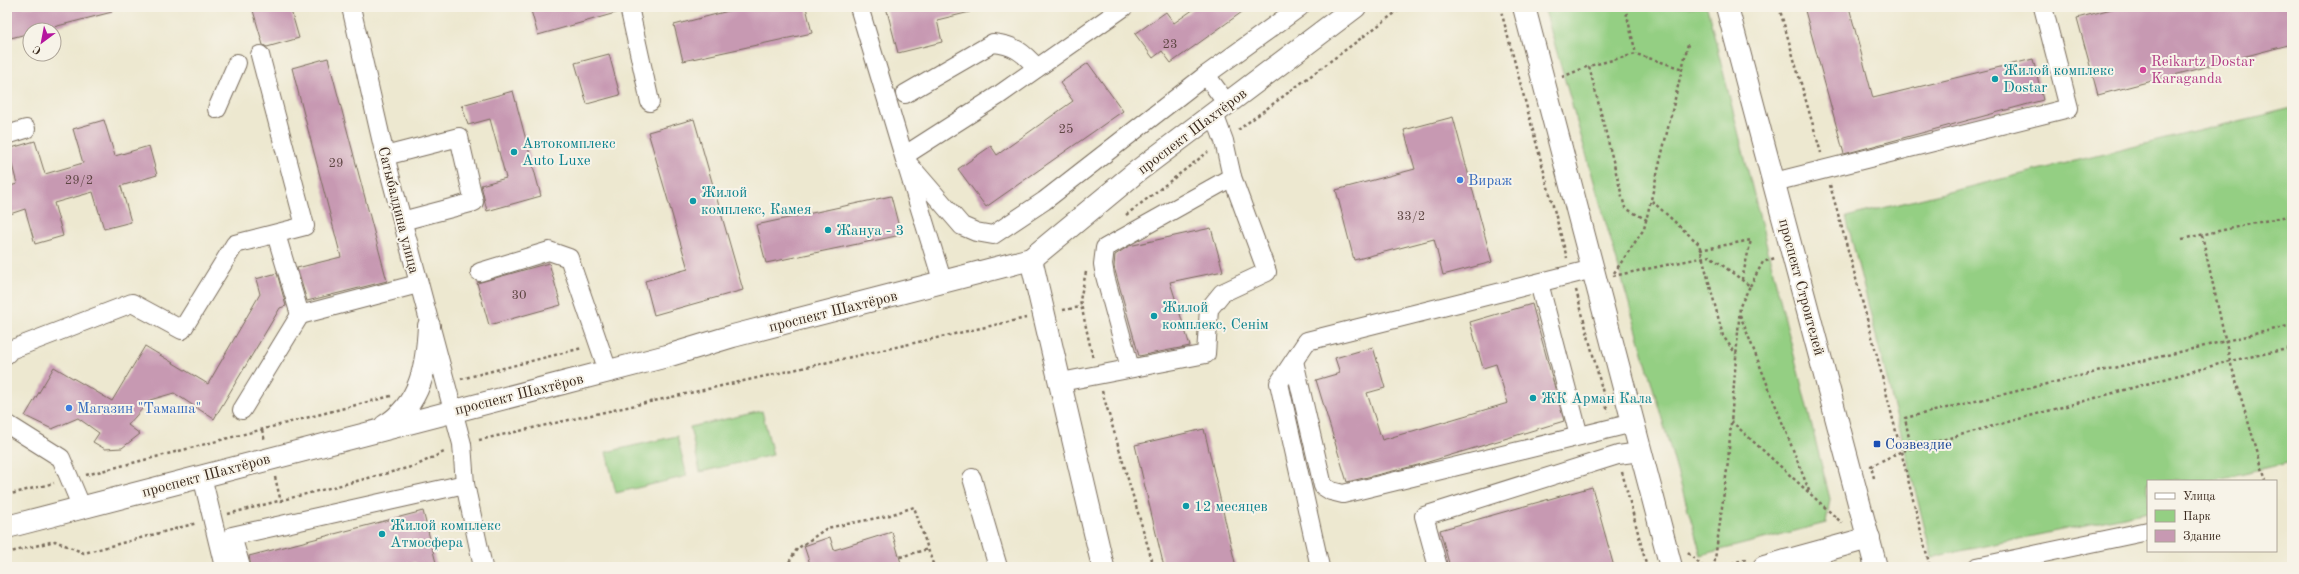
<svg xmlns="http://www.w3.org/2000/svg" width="2299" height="574" font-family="'Old Standard TT',serif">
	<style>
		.green { fill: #94cf83; stroke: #687c50 }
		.building { fill: #c799b2 }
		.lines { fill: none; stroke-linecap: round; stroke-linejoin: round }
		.minor-casing { stroke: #796c5c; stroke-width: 20 }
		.major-casing { stroke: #796c5c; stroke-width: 24 }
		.path { stroke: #796c5c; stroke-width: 2.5; stroke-dasharray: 3 3; stroke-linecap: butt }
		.minor { stroke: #fff; stroke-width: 18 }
		.major { stroke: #fff; stroke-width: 22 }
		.hotel-dot { fill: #d1479c; stroke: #f7f3e8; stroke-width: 1.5 }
		.culture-dot { fill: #0f9aa8; stroke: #f7f3e8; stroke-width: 1.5 }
		.shop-dot { fill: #3f7fe0; stroke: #f7f3e8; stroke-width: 1.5 }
		.transit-dot { fill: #1a4fb4; stroke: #f7f3e8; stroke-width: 1.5 }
		.labels { text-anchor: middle; stroke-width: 4; stroke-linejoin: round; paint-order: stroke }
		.number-label { font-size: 13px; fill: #5e4643 }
		.hotel-label { font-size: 15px; fill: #b23c85; stroke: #f7f3e8; text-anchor: start }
		.culture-label { font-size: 15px; fill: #0d838f; stroke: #f7f3e8; text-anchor: start }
		.street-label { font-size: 15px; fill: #3b2a1e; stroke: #f7f3e8 }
		.shop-label { font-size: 15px; fill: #366cbe; stroke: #f7f3e8; text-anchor: start }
		.transit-label { font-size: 15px; fill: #164399; stroke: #f7f3e8; text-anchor: start }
	</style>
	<rect width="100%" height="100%" fill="#f7f3e8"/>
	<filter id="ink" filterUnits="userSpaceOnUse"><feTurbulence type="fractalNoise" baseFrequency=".025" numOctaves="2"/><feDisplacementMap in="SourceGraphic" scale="8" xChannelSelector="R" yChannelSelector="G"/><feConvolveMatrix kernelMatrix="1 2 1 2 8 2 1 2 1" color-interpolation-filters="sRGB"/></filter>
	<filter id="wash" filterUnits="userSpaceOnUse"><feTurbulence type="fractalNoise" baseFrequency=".012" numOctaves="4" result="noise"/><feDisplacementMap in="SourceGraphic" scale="16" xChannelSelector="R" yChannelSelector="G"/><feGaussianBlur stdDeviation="0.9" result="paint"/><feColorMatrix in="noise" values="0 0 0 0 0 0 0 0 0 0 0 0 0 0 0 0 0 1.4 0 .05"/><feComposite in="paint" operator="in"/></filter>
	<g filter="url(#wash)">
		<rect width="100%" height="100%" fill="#ede8d0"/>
		<g class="green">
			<path d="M1544,7H1707L1830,499L1826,523L1701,555Z"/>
			<path d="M2292,108V462L2209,481H2148V512L1932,557L1846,217Z"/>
			<path d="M762,411L773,455L700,472L690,427Z"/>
			<path d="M677,436L687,476L616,493L606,452Z"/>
		</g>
		<g id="blocks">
			<g class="building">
				<path d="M7,7H112V12L42,30H30V33L7,39Z"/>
				<path d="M252,7H290L299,38L267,47L263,45Z"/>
				<path d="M530,7H619V12L538,35Z"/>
				<path d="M744,7H806L812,33L683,61L674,25Z"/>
				<path d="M886,7H969L970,12L937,20L942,42L898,53Z"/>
				<path d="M1197,7H1249L1171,63L1162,51L1153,58L1135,34L1166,12L1174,23Z"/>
				<path d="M1804,7H1849L1873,98L2033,59L2043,100L1844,154Z"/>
				<path d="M2119,7H2292V44L2098,95L2077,18Z"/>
				<path d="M609,54L620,95L587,104L575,63Z"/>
				<path d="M328,58L387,281L307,301L297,268L341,257L292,68Z"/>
				<path d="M1088,63L1123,111L986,207L958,169L991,146L997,155L1073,101L1060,83Z"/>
				<path d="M513,91L541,196L487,211L481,185L506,178L490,119L468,125L462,105Z"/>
				<path d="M1453,117L1492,262L1443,275L1434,239L1354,260L1336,190L1415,169L1404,130Z"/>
				<path d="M694,119L743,290L654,315L645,281L688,269L648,132Z"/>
				<path d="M104,120L115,156L149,146L157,175L121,186L131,222L104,229L93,192L54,203L63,236L35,244L25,209L7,215V187L17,184L8,149L35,141L45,174L83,163L73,129Z"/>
				<path d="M891,196L901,235L766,263L756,225Z"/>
				<path d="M1211,228L1223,271L1170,282L1190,346L1139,356L1114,267L1115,255L1129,246Z"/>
				<path d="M549,263L561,305L489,325L477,283Z"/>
				<path d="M277,273L286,306L280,308L214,419L174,393L150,400L128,425L140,434L122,448L105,449L93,442L99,433L78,418L52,429L25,416L54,367L112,401L145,346L208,384L260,294L256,279Z"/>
				<path d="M1532,304L1564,421L1418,465L1347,482L1316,380L1340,373L1335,358L1373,347L1385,388L1367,393L1382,440L1508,403L1496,364L1483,368L1470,322Z"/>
				<path d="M1204,429L1236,567H1164L1135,445Z"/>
				<path d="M1592,487L1614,567H1450L1440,530Z"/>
				<path d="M423,511L437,567H417L415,562L395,567H251L249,556Z"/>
				<path d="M892,532L901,563L887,567H811L804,546L830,537L834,550Z"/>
			</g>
		</g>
	</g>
	<g filter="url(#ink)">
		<use href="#blocks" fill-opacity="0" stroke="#796c5c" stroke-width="1"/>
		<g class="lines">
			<g class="minor-casing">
				<g id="minor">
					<path d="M351,7L385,156L462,444L465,484L483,567"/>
					<path d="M629,7L650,102"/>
					<path d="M859,7L905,160L962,226L976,232L993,235L1044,201L1206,75L1300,7"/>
					<path d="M1206,75L1228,105"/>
					<path d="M905,94L993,43C1014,45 1023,52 1037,68"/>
					<path d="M217,109L237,63"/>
					<path d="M7,135L26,129"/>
					<path d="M385,156L459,137L474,202L402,221"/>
					<path d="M1774,182L2069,108L2043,7"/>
					<path d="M276,234L300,315L418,284"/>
					<path d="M480,272L549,251L569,258L608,371"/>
					<path d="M943,283L905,160L910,152L999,95L1124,7"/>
					<path d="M1539,283L1579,436"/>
					<path d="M7,354L10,350L132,303L182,330L235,244L305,226L260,55"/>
					<path d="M1294,361L1323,486L1331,491L1343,494L1633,423"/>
					<path d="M1130,368L1105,276L1103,264L1105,248L1232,177"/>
					<path d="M1061,382L1206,354L1209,309L1222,293L1267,272L1232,177L1224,141L1214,114"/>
					<path d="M242,410L300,315"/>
					<path d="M7,424L61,458L82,508"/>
					<path d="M202,476L224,567"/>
					<path d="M972,478L998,567"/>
					<path d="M241,567L232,536L465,484"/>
					<path d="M1320,567L1279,383L1307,341L1593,269"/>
					<path d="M1438,567L1424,516L1618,455L1640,452"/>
					<path d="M1977,567L2148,531"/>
				</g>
			</g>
			<g class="major-casing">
				<g id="major">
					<path d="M1524,7L1671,567"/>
					<path d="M1727,7L1876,567"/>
					<path d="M1031,259L1103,567"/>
					<path d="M385,426C421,404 427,365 429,326"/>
					<path d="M7,527L667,356L733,336L1031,259L1135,173L1355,7"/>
					<path d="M1764,567L1869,538"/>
				</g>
			</g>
			<g class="path">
				<path d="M1500,7L1567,258"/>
				<path d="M1625,7L1636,54"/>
				<path d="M1779,7L1821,153"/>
				<path d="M1562,77L1589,66"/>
				<path d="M1238,130L1403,7"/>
				<path d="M1830,185L1874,344L1930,567"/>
				<path d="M1652,201L1699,244L1723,336L1736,354"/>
				<path d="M1126,215L1208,152"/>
				<path d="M1647,220L1625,208L1589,66L1636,54L1683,69"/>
				<path d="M2202,235L2230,361L2266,481"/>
				<path d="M2182,239L2292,215"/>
				<path d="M1700,250L1751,240L1742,279"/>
				<path d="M1086,272L1080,300L1093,359"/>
				<path d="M1614,273L1644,229L1688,44"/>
				<path d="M1613,276L1710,256L1750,286L1740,306L1728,462L1714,567"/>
				<path d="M1750,286L1763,262L1775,258"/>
				<path d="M1576,290L1608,412"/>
				<path d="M1063,310L1081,307"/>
				<path d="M1740,315L1810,493"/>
				<path d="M461,379L582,348"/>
				<path d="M1102,391L1154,567"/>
				<path d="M1731,421L1842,523"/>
				<path d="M262,430L265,441"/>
				<path d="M479,440L1026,318"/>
				<path d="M1911,448L1905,418L2292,325"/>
				<path d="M1622,472L1647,567"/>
				<path d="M86,475L391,396"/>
				<path d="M275,477L281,502"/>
				<path d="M1874,478L1871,466L1902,451L2230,361L2292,348"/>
				<path d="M7,495L54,483"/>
				<path d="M228,514L415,466L446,451"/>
				<path d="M7,553L55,541L84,553L197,523"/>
				<path d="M1688,553L1703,567"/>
				<path d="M900,557L928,549L934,567"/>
				<path d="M786,567L797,549L827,528L887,516L914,507L928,549"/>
				<path d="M1720,567L1746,559"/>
			</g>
			<use href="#minor" class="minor"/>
			<use href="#major" class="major"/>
		</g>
	</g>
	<circle class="hotel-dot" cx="2143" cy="70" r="4"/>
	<g class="culture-dot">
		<circle cx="1995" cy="79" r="4"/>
		<circle cx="514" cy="152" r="4"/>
		<circle cx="693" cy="201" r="4"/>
		<circle cx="828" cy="230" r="4"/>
		<circle cx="1154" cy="316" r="4"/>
		<circle cx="1533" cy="398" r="4"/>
		<circle cx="1186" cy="506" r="4"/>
		<circle cx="382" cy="534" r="4"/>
	</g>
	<g class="shop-dot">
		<circle cx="1460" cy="180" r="4"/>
		<circle cx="69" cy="408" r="4"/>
	</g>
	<rect class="transit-dot" x="1873" y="440" width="8" height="8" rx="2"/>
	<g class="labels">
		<g class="number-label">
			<text x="1170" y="48">23</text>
			<text x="1066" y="133">25</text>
			<text x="336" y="167">29</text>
			<text x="79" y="184">29/2</text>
			<text x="1411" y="220">33/2</text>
			<text x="519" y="299">30</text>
		</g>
		<g class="hotel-label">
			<text x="2151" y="66">Reikartz Dostar<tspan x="2151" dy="17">Karaganda</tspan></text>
		</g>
		<g class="culture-label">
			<text x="2003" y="75">Жилой комплекс<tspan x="2003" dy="17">Dostar</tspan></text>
			<text x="522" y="148">Автокомплекс<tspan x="522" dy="17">Auto Luxe</tspan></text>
			<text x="701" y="197">Жилой<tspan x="701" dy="17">комплекс, Камея</tspan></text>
			<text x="836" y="235">Жануа - 3</text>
			<text x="1162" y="312">Жилой<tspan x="1162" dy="17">комплекс, Сенiм</tspan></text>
			<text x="1541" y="403">ЖК Арман Кала</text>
			<text x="1194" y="511">12 месяцев</text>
			<text x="390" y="530">Жилой комплекс<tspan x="390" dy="17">Атмосфера</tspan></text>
		</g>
		<g class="street-label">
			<text transform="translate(1192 131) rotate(-37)" y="5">проспект Шахтёров</text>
			<text transform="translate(399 210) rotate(76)" y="5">Сатыбалдина улица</text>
			<text transform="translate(1802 287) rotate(75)" y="5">проспект Строителей</text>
			<text transform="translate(833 311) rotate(-14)" y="5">проспект Шахтёров</text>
			<text transform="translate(519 394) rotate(-14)" y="5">проспект Шахтёров</text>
			<text transform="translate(206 475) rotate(-15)" y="5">проспект Шахтёров</text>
		</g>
		<g class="shop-label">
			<text x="1468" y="185">Вираж</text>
			<text x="77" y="413">Магазин "Тамаша"</text>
		</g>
		<g class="transit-label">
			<text x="1885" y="449">Созвездие</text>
		</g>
	</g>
	<rect width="2299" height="574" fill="none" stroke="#f7f3e8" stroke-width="24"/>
	<rect x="2147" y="480" width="130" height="72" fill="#f7f3e8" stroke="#aca397"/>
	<rect x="2155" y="493" width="20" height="6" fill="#ffffff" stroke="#aca397"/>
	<text x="2183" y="500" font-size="12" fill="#3b2a1e">Улица</text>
	<rect x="2155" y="510" width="20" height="12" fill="#94cf83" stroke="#aca397"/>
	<text x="2183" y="520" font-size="12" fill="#3b2a1e">Парк</text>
	<rect x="2155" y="530" width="20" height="12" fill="#c799b2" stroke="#aca397"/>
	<text x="2183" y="540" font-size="12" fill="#3b2a1e">Здание</text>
	<g transform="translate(42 42) rotate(212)"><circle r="19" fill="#f7f3e8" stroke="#aca397"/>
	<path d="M0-3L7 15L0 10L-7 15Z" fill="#b5179e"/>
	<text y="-6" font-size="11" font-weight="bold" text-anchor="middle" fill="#3b2a1e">С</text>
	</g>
</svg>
